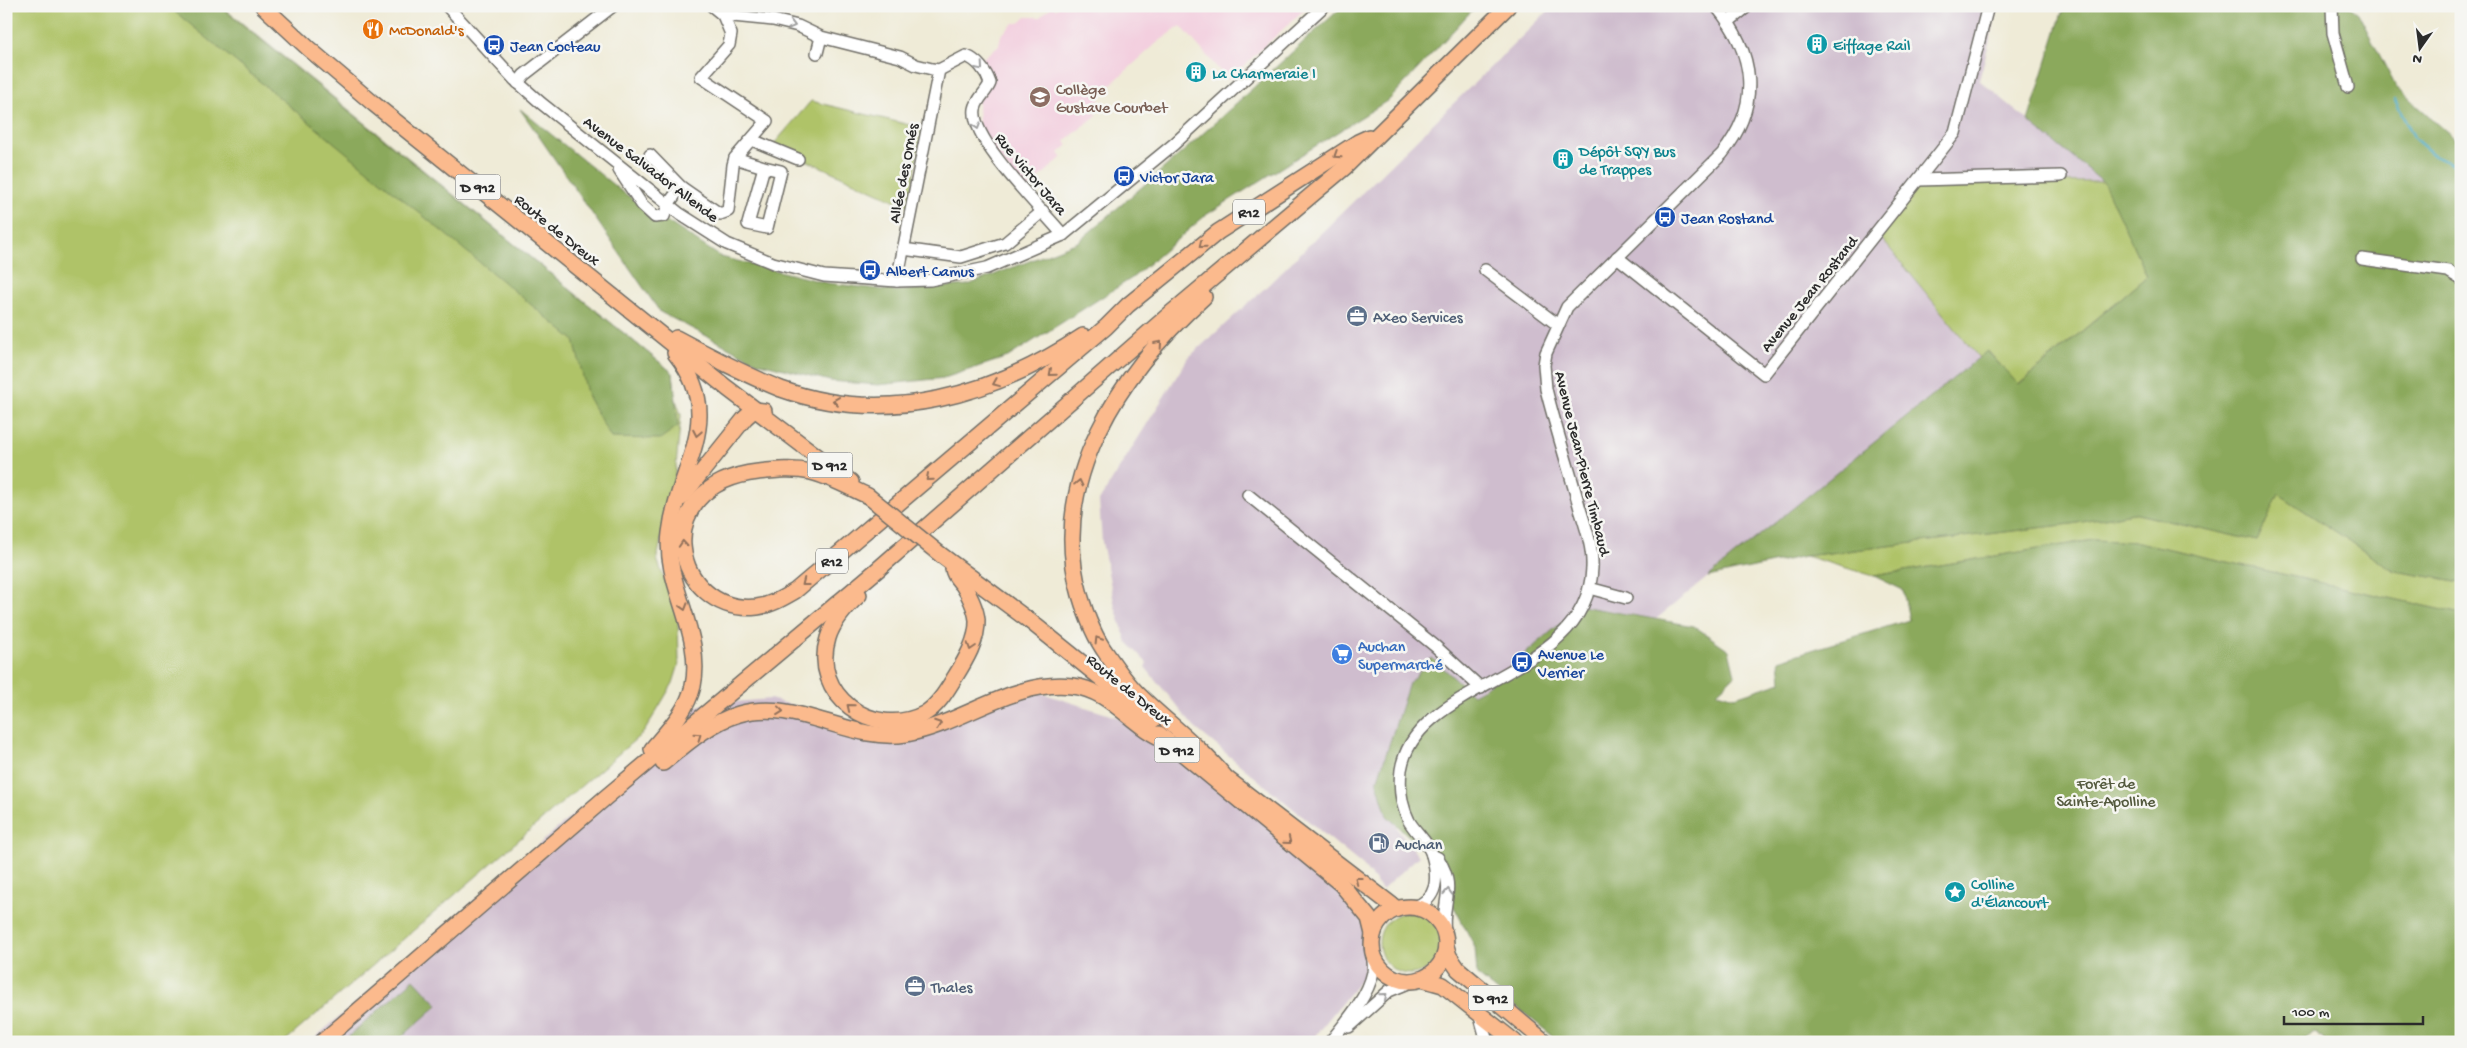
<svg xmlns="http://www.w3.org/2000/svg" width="2467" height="1048" font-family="'Gochi Hand',sans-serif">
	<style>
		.built { fill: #f3cfdf }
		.industrial { fill: #cfbdce }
		.green { fill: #afc367; stroke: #6d7749 }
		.forest { fill: #8ba95c; stroke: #5b6a44 }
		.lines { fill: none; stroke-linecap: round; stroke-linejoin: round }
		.stream { stroke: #43a8c3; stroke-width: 2.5 }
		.minor-casing { stroke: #706e67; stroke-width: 14 }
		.major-casing { stroke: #706e67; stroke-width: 18 }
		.minor { stroke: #fff; stroke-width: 11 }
		.major { stroke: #fbba8d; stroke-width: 15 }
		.major-bridge-casing { stroke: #706e67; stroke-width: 18; stroke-linecap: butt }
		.major-bridge { stroke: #fbba8d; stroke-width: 15 }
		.oneway { stroke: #a0a0a0 }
		.oneway2 { stroke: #93725c }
		.labels { text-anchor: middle; stroke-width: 5; stroke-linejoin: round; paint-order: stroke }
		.shield { fill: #f6f6f2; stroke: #686867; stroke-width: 1 }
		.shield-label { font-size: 15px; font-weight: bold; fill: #2b2b2b }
		.food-label { font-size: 16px; fill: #c56008; stroke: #f6f6f2; text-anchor: start }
		.culture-label { font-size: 16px; fill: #0d838f; stroke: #f6f6f2; text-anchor: start }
		.transit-label { font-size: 16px; fill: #164399; stroke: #f6f6f2; text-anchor: start }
		.education-label { font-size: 16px; fill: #785e54; stroke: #f6f6f2; text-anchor: start }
		.street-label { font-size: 16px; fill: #2b2b2b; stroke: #f6f6f2 }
		.service-label { font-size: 16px; fill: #4e5e75; stroke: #f6f6f2; text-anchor: start }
		.shop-label { font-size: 16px; fill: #366cbe; stroke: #f6f6f2; text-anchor: start }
		.park-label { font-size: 16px; fill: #53593d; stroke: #f6f6f2 }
	</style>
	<rect width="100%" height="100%" fill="#f6f6f2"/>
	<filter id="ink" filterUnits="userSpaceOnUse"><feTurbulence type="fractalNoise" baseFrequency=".02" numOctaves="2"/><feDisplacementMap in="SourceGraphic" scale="10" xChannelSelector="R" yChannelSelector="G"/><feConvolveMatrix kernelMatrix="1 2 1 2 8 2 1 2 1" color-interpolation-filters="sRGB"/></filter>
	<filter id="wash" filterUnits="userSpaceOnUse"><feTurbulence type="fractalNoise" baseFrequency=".0096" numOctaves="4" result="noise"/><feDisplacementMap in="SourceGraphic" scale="20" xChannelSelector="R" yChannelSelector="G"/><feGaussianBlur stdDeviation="1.12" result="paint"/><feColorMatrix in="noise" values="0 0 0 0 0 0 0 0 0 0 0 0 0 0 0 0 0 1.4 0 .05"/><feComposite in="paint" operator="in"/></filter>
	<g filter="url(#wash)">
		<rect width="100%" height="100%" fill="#efebd7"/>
		<path class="built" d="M1052,6L1056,9L1059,6H1308L1228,80L1181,26L1158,42L1098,96L1100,99L1091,108L1097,115L1065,141L1068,145L1059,153L1062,157L1025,191L979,132L978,101L988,87L977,63L999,45L1001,35L1014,23H1019L1025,17H1040Z"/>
		<g class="industrial">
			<path d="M1553,6H1719L1731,18L1749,6H1999L1979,80L2104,182L1919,181L1877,233L1979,358L1656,619L1603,609L1473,695L1461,680L1452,690L1390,816L1400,833L1419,856L1382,890L1363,866L1194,727L1145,667L1147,663L1127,642L1115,607L1102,542L1099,501L1188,358L1266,287Z"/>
			<path d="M1026,688L1132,722L1319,853L1374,930L1362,978L1310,1042H310L700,705L770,699L839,718L906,728Z"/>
		</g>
		<g class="green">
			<path d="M6,6H221L673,373L676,400L681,415L675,476L657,559L678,617L679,664L673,683L644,732L284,1042H6Z"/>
			<path d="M811,101L922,128L909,207L773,145Z"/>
			<path d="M1919,181L2104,182L2147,276L2018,385L1988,351L1979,358L1877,233Z"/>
			<path d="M2279,494L2395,571L2461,582V614L2138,542L2093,540L1874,576L1805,556L2071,524L2133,513L2257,541Z"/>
			<circle cx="1410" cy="943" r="31"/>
		</g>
		<g class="forest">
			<path d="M168,6H219L673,373L678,426L660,439L611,438L588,397L574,340Z"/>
			<path d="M1343,6H1476L1390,99L1206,215L1132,278L1008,357L944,378L878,385L830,381L757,362L660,312L520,109L621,191L721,257L827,283L894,291L968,285L1078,242L1186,149Z"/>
			<path d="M2064,6H2349L2358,13L2396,87L2461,144V582L2395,571L2279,494L2257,541L2133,513L2071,524L1805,556L1708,577L1987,351L2019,385L2147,276L2104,183L2028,121Z"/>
			<path d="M2093,540L2138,542L2461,614V1042H2327L2314,1033L2297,1042H1560L1477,975L1475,947L1425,851L1387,816L1377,782L1409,683L1432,658L1473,695L1484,689L1581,606L1694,626L1729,650L1735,675L1717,692L1735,697L1781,682L1779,660L1909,620L1903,590L1874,576Z"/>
			<path d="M414,979L438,1005L396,1042H342Z"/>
		</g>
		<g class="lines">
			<path class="stream" d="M2395,100L2415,139L2436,157L2461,168"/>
		</g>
	</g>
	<g filter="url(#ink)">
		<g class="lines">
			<g class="minor-casing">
				<g id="minor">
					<path d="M447,6L515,80L541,103L680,214L727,244L773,263L824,276L897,281L930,280L987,268L1063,235L1174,144L1324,6"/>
					<path d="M712,6L723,15L773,20L798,26L821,37L900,57L916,65L932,69L939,70L966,56C977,60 986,71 990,83C987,92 977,98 975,109C970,140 1042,209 1063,235"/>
					<path d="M2332,6L2333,33L2348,87"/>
					<path d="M1728,22L1748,6"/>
					<path d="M817,53L821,37"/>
					<path d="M518,83L524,75L613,6"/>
					<path d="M752,140L798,159"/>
					<path d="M650,155L681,187L720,214L728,211L733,165L735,158L767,121L701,77L729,45L731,34L723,15"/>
					<path d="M735,158L764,167L748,224L767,228L781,171L764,167"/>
					<path d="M619,170L642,205L655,217L664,216L669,203L681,187"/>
					<path d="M1919,180L2061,176"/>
					<path d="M903,249L961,257L1005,243L1043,211"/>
					<path d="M1617,257L1764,374L1955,133L1988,6"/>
					<path d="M2362,259L2448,271L2461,279"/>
					<path d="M1485,270L1558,325"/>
					<path d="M897,281L939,70"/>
					<path d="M1248,495L1435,646L1481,688"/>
					<path d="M1589,588L1626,598"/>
					<path d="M1432,855L1438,858C1458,890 1440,902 1445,934"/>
					<path d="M1414,907C1439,899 1438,877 1432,855C1429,843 1415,832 1409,821C1401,805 1399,787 1401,770C1415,679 1588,679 1592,568C1593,548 1586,528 1580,509C1569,469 1556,429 1546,389L1544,365L1546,353L1567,307L1722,154C1762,104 1755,53 1716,6"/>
					<path d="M1479,1013L1487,1042"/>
					<path d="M1349,1027L1389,991L1411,982"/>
					<path d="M1330,1042C1346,1022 1368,997 1373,972C1374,966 1373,959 1372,953"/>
				</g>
			</g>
			<g class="major-casing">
				<g id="major">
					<path d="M263,6L308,48L374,104L727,388L851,482"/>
					<path d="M1204,297C1122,370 1047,481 1080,595C1086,615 1093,635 1106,653C1115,666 1125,681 1136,692C1165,721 1200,746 1226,778"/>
					<path d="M676,338C710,356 745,375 781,389C887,427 994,395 1083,336"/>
					<path d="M868,496C850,488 831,477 811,472C793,468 776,470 758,472C644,485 673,616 757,607C771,605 783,598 795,591L1106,327L1128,305L1218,232L1358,142L1369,137"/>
					<path d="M681,498L745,418L754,410L764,411"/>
					<path d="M941,555L1031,622L1153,720"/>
					<path d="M859,595C846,607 833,621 828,638C810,695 873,740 924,714C938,706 947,690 955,677C965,661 978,640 977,620C976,609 969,594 963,585C959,580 954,576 953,569"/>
					<path d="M1159,734L1341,884L1369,918L1373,934"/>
					<path d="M652,749C668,730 687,711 693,686C704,632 663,584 670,533C678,464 728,419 675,353"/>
					<path d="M663,763C686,744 711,722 739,714C797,697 849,743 906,734C963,724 1014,679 1072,686C1112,690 1131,727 1166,740"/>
					<path d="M1218,772L1397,909"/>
					<circle cx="1409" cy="944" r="37"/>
					<path d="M1446,946L1449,956L1458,969L1545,1042"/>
					<path d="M1422,979L1443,985L1515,1042"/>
					<path d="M322,1042L605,798L876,571L1170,314L1345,167L1508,6"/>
				</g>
			</g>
			<use href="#minor" class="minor"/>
			<use href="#major" class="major"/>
			<g class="major-bridge-casing">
				<path id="major-bridge" d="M868,496L941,555"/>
			</g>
			<use href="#major-bridge" class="major-bridge"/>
		</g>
		<defs><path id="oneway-chevron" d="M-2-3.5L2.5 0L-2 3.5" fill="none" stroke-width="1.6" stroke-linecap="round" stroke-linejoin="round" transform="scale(1.25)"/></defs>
		<g class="oneway">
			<use href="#oneway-chevron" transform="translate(792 25) rotate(15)"/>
			<use href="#oneway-chevron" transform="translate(980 67) rotate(49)"/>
			<use href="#oneway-chevron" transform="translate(977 126) rotate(73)"/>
			<use href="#oneway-chevron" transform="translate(1448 892) rotate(-86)"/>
			<use href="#oneway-chevron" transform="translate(1384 996) rotate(-39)"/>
		</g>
		<g class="oneway2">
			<use href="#oneway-chevron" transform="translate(1337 155) rotate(147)"/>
			<use href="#oneway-chevron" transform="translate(1202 245) rotate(141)"/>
			<use href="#oneway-chevron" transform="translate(1159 344) rotate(-49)"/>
			<use href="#oneway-chevron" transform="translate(1052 373) rotate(139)"/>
			<use href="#oneway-chevron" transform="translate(996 383) rotate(158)"/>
			<use href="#oneway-chevron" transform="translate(836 401) rotate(-172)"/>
			<use href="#oneway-chevron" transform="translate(697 433) rotate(101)"/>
			<use href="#oneway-chevron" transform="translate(929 478) rotate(139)"/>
			<use href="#oneway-chevron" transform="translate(1079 483) rotate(-78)"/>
			<use href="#oneway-chevron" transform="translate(683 544) rotate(-94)"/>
			<use href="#oneway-chevron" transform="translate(805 583) rotate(142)"/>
			<use href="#oneway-chevron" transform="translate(684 607) rotate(73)"/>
			<use href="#oneway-chevron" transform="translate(1098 640) rotate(-122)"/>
			<use href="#oneway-chevron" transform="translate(971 647) rotate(108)"/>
			<use href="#oneway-chevron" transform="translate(850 707) rotate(-141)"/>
			<use href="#oneway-chevron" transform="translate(780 711) rotate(6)"/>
			<use href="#oneway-chevron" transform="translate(938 724) rotate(-20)"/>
			<use href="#oneway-chevron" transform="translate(698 736) rotate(-35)"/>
			<use href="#oneway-chevron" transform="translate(1288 841) rotate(39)"/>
			<use href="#oneway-chevron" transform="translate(1358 880) rotate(-142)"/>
		</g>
	</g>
	<defs>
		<g id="restaurant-disc" transform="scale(1.125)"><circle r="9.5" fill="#e8710a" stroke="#f6f6f2"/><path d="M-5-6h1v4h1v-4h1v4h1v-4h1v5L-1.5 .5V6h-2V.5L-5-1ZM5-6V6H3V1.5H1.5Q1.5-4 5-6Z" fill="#fff"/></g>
		<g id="building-disc" transform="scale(1.125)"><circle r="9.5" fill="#0f9aa8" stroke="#f6f6f2"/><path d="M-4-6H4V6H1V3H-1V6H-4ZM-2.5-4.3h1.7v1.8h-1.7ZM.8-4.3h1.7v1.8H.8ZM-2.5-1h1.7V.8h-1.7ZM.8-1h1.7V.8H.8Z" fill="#fff"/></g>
		<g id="bus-disc" transform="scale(1.125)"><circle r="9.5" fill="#1a4fb4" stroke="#f6f6f2"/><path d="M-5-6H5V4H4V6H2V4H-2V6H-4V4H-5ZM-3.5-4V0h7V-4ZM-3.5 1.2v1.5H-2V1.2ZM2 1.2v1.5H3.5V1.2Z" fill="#fff"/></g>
		<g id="school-disc" transform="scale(1.125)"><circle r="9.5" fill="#8d6e63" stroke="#f6f6f2"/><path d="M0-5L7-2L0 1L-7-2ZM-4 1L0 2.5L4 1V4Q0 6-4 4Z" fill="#fff"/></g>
		<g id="office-disc" transform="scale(1.125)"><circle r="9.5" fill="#5c6f8a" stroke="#f6f6f2"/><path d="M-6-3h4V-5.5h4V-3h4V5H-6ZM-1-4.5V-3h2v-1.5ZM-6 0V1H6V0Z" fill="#fff"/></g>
		<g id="supermarket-disc" transform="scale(1.125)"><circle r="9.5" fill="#3f7fe0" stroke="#f6f6f2"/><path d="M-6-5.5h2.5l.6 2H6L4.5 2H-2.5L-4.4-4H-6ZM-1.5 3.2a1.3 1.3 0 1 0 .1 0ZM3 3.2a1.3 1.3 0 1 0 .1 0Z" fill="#fff"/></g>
		<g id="fuel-disc" transform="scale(1.125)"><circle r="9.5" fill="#5c6f8a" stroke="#f6f6f2"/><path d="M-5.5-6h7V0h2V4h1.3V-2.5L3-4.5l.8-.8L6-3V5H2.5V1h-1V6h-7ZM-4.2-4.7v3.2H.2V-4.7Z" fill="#fff"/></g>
		<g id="sight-disc" transform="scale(1.125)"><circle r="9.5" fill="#0f9aa8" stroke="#f6f6f2"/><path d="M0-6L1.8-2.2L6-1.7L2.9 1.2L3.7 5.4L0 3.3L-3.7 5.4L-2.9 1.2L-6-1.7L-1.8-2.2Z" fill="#fff"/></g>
	</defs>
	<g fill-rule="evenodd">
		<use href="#restaurant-disc" x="373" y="29"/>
		<use href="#building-disc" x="1817" y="44"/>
		<use href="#bus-disc" x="494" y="45"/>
		<use href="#building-disc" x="1196" y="72"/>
		<use href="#school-disc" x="1040" y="97"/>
		<use href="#building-disc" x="1563" y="159"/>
		<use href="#bus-disc" x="1124" y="176"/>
		<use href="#bus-disc" x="1665" y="217"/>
		<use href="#bus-disc" x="870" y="270"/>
		<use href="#office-disc" x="1357" y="316"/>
		<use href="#supermarket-disc" x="1342" y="654"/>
		<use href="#bus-disc" x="1522" y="662"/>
		<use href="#fuel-disc" x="1379" y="843"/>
		<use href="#sight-disc" x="1955" y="892"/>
		<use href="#office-disc" x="915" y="986"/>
	</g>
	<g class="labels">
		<g class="shield">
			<rect x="455.5" y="174.5" width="45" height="25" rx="4"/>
			<rect x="1233" y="199.5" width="32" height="25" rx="4"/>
			<rect x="807.5" y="452.5" width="45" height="25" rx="4"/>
			<rect x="816" y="548.5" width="32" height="25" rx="4"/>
			<rect x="1154.5" y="737.5" width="45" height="25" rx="4"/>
			<rect x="1468.5" y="985.5" width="45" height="25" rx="4"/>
		</g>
		<g class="shield-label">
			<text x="478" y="192">D 912</text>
			<text x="1249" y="217">R12</text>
			<text x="830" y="470">D 912</text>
			<text x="832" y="566">R12</text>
			<text x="1177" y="755">D 912</text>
			<text x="1491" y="1003">D 912</text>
		</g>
		<g class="food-label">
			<text x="389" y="35">McDonald's</text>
		</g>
		<g class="culture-label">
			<text x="1833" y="50">Eiffage Rail</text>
			<text x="1212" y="78">La Charmeraie I</text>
			<text x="1579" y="156">Dépôt SQY Bus<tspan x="1579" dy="18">de Trappes</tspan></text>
			<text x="1971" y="889">Colline<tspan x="1971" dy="18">d'Élancourt</tspan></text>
		</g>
		<g class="transit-label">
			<text x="510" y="51">Jean Cocteau</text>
			<text x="1140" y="182">Victor Jara</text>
			<text x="1681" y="223">Jean Rostand</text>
			<text x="886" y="276">Albert Camus</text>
			<text x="1538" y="659">Avenue Le<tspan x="1538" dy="18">Verrier</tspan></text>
		</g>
		<g class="education-label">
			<text x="1056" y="94">Collège<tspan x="1056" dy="18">Gustave Courbet</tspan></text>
		</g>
		<g class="street-label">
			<text transform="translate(652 168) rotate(37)" y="6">Avenue Salvador Allende</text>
			<text transform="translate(902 173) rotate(-79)" y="6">Allée des Ornés</text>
			<text transform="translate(1032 173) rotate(50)" y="6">Rue Victor Jara</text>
			<text transform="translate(558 229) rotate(39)" y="6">Route de Dreux</text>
			<text transform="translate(1808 293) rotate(-51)" y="6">Avenue Jean Rostand</text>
			<text transform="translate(1584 463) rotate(76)" y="6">Avenue Jean-Pierre Timbaud</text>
			<text transform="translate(1130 689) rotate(39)" y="6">Route de Dreux</text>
		</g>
		<g class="service-label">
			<text x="1373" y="322">Axeo Services</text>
			<text x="1395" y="849">Auchan</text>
			<text x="931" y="992">Thales</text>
		</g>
		<g class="shop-label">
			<text x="1358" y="651">Auchan<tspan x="1358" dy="18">Supermarché</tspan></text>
		</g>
		<g class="park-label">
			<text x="2106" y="788">Forêt de<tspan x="2106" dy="18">Sainte-Apolline</tspan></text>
		</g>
	</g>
	<rect width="2467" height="1048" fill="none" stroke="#f6f6f2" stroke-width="25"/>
	<g transform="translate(2420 48) rotate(194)" stroke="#f6f6f2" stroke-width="4" paint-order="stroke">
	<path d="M0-4L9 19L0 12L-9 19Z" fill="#2b2b2b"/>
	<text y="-8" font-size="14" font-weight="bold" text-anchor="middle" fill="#2b2b2b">N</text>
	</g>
	<path d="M2284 1016v8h139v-8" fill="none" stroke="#2b2b2b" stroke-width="2.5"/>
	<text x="2292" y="1016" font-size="15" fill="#2b2b2b" stroke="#f6f6f2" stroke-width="4" paint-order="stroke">100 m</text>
</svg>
